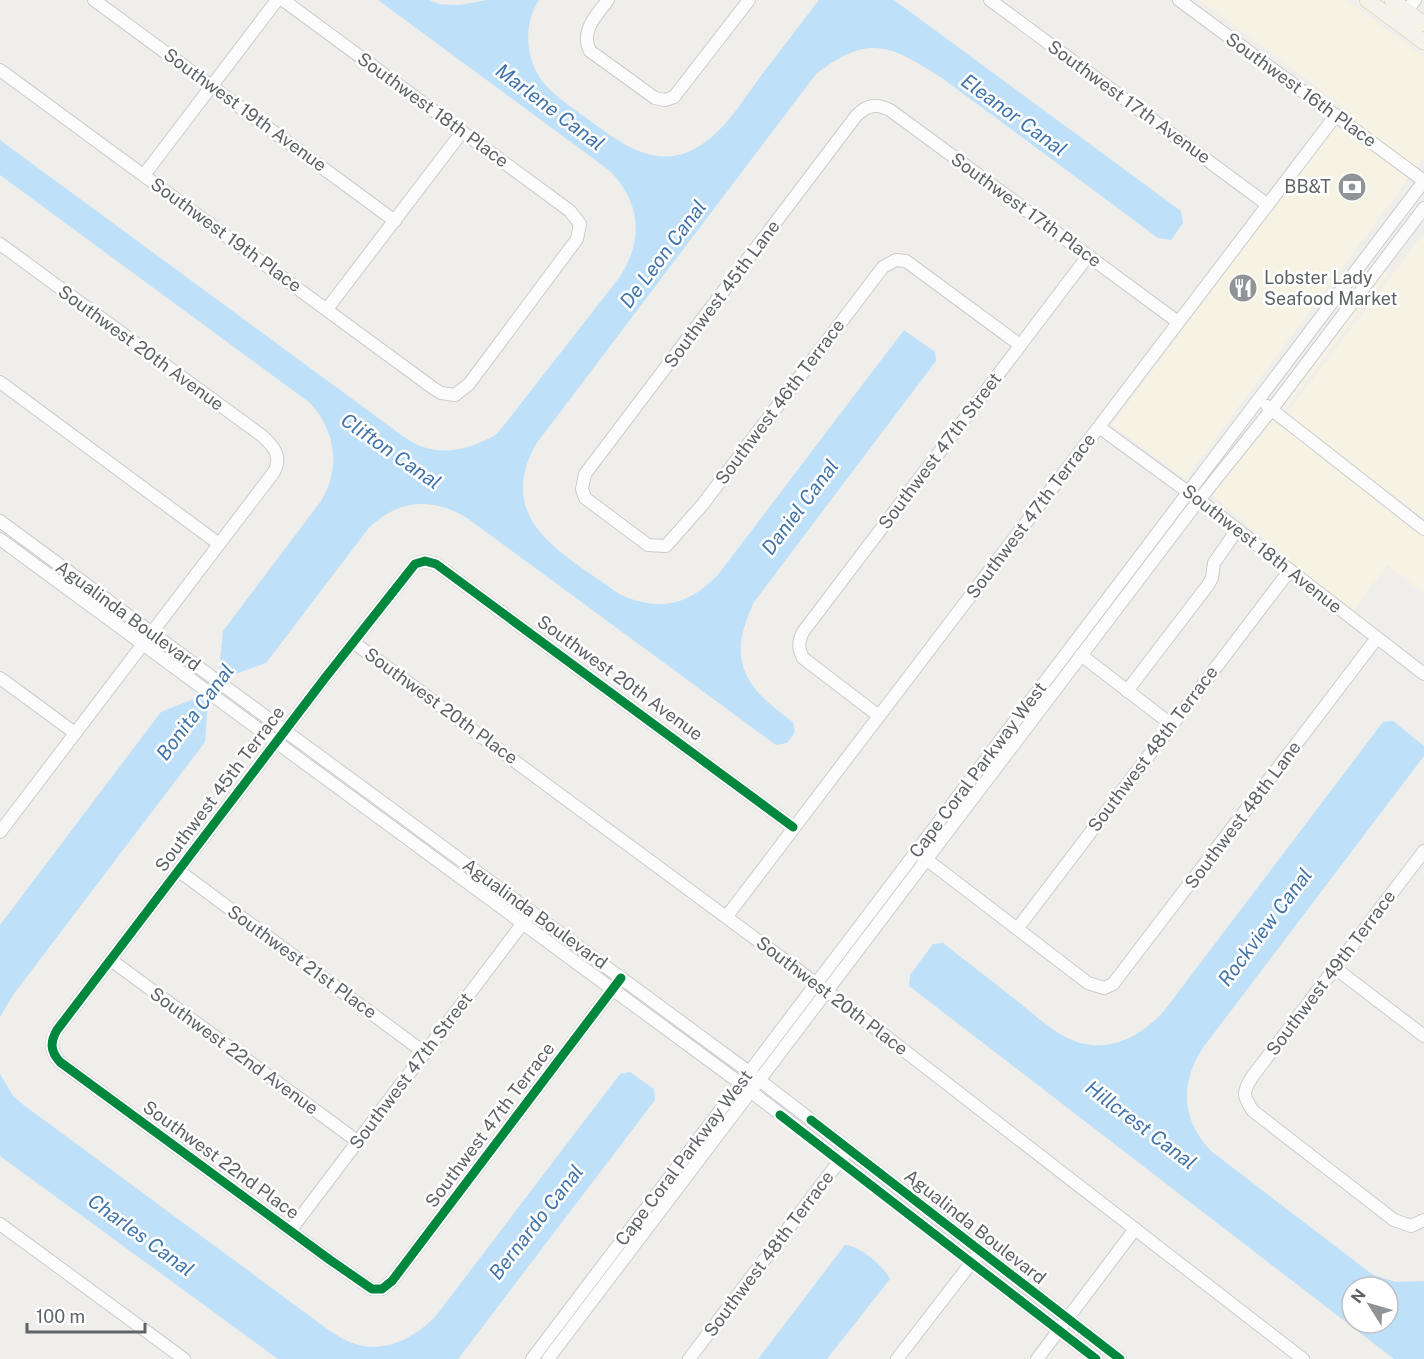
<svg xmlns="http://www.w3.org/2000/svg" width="1424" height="1359" font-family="'Public Sans',sans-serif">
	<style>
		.commercial { fill: #f7f3e4 }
		.water { fill: #bfe0f9; fill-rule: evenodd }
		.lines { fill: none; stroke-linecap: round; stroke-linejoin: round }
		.minor-casing { stroke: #cbcccc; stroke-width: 14 }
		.major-casing { stroke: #d7ceb8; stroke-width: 16 }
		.minor { stroke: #fdfcfc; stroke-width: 12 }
		.major { stroke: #f4f2e9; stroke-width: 15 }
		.cycleway-casing { stroke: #fff; stroke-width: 13 }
		.cycleway { stroke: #00873e; stroke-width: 9 }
		.labels { text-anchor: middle; stroke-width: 5; stroke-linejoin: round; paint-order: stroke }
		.street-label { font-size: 18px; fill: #5f6368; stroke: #fff }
		.poi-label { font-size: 18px; fill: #5f6368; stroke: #fff; text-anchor: end }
		.water-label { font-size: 20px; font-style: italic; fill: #4174aa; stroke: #fff }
	</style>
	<rect width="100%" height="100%" fill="#efeeea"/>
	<g class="commercial">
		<path d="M1200,0H1347L1424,57V157L1185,479L1112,425L1346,109Z"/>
		<path d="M1424,233V519L1286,414Z"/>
		<path d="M1383,270L1388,274L1283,412L1424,523V593L1387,565L1351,614L1210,493Z"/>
	</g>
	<g class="water">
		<path d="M378,0H429L439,4L459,5L487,0H539C523,24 525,59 543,82C555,97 573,108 589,120C618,141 650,167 688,152C721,138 740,104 760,77C780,51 799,26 819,0H894L1181,211L1183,223L1171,240L1158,238L942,78C890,45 869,33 816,74L536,444C493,522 565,554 619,594C658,612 687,606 717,576L904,330L935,352L936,361L754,602C726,661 744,687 793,722L795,732L787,743L776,745L467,518C433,497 397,499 368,529L266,663L224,678L208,701L205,742L13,995L0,1017V925L161,712L201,696L219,673L223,631L321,501C341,469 336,431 310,403L0,175V140L385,423C394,429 403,437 412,442C440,458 472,449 497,434L619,278C644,240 641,203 610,171Z"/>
		<path d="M1393,721L1424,746V756L1202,1049C1180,1085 1181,1119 1211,1151L1373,1275L1396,1282L1424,1281V1359H1394L909,986L910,975L933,944L943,943C967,962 992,981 1016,1000C1031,1012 1045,1025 1060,1034C1100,1058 1136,1041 1164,1011L1383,722ZM1352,1287H1388V1323H1352Z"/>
		<path d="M630,1072L654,1089L655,1100L458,1359H278L0,1156V1074L13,1096L25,1106L330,1331C338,1336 346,1341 355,1344C385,1354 415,1337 435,1317L620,1074Z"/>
		<path d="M845,1245C858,1245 884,1266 890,1279L827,1359H758Z"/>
	</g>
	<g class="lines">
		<g class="minor-casing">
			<g id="minor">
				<path d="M94,0L395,221"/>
				<path d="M608,0C596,16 580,31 590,51L655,98L665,100L674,97L749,0"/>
				<path d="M990,0L1268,205"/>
				<path d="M1179,0L1424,181"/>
				<path d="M1401,18L1415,0"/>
				<path d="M0,70L433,388L441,393L455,395L469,384L577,239L580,224L570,211L283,0"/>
				<path d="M144,175L277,0"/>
				<path d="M0,244L261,435C274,446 282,456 274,472L0,832"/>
				<path d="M327,309L462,132"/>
				<path d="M1020,345L906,261L896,260L883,267L703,504L666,546L648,545L585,498L582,489L585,474L856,116C867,105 876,103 890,110L1178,322"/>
				<path d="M0,382L219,544"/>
				<path d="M1267,406L1424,529"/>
				<path d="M1099,427L1207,506L1424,674"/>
				<path d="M0,521L749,1072L1120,1359"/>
				<path d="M0,539L740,1083L1096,1359"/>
				<path d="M353,642L844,1004L1303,1359"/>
				<path d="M1081,655L1172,725"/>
				<path d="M0,678L75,733"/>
				<path d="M1127,691L1208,585L1212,578L1214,563L1237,530"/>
				<path d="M879,716L803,658C798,648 798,642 803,632L1088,256"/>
				<path d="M1424,851L1252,1077C1242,1093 1243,1096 1253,1111L1394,1220L1411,1226L1424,1220"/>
				<path d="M922,856L1088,983L1104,988L1113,984L1377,638"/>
				<path d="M179,871L425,1053"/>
				<path d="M727,916L1336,115"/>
				<path d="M1017,929L1290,570"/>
				<path d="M111,960L357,1141"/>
				<path d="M1335,968L1424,1036"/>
				<path d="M621,978L392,1281L382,1289H372L330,1260L60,1062C50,1051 50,1042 57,1030L325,678L415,564L425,561L436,564L793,827"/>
				<path d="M0,1224L184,1359"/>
				<path d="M290,1231L526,919"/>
				<path d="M532,1359L1424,181"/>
				<path d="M548,1359L1199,500L1272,409L1424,208"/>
				<path d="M689,1359L844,1155"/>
				<path d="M897,1359L975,1258"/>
				<path d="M1037,1359L1135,1229"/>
			</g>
		</g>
		<g class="major-casing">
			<g id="major">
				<path d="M1367,0L1424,42"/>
				<path d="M1392,0L1424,24"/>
			</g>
		</g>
		<use href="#minor" class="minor"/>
		<use href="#major" class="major"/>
		<g class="cycleway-casing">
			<g id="cycleway">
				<path d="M621,978L392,1281L382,1289H372L330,1260L60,1062C50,1051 50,1042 57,1030L325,678L415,564L425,561L436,564L793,827"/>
				<path d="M780,1115L1096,1359"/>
				<path d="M811,1120L1120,1359"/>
			</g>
		</g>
		<use href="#cycleway" class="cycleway"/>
	</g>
	<defs>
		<g id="bank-disc" transform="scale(1.5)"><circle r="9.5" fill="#919496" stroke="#fff"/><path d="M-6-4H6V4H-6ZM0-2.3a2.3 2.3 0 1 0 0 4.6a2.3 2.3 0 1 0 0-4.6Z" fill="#fff"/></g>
		<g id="restaurant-disc" transform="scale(1.5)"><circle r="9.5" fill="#919496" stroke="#fff"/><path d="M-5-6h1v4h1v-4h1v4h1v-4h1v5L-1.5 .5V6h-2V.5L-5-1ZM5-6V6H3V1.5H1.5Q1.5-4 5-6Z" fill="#fff"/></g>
	</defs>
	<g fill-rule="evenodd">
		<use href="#bank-disc" x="1352" y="187"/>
		<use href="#restaurant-disc" x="1243" y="288"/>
	</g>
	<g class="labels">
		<g class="street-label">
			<text transform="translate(1301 90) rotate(36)" y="6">Southwest 16th Place</text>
			<text transform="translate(1129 102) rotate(36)" y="6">Southwest 17th Avenue</text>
			<text transform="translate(245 110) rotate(36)" y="6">Southwest 19th Avenue</text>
			<text transform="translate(433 110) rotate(36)" y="6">Southwest 18th Place</text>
			<text transform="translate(1026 210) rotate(36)" y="6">Southwest 17th Place</text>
			<text transform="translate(226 235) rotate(36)" y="6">Southwest 19th Place</text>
			<text transform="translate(722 294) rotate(-53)" y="6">Southwest 45th Lane</text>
			<text transform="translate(141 348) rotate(36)" y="6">Southwest 20th Avenue</text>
			<text transform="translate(780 402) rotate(-53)" y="6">Southwest 46th Terrace</text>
			<text transform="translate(940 451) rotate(-53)" y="6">Southwest 47th Street</text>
			<text transform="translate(1031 516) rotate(-53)" y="6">Southwest 47th Terrace</text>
			<text transform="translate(1262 549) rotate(38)" y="6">Southwest 18th Avenue</text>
			<text transform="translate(128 616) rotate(36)" y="6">Agualinda Boulevard</text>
			<text transform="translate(620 678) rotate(36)" y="6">Southwest 20th Avenue</text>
			<text transform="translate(441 706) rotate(36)" y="6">Southwest 20th Place</text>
			<text transform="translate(1153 749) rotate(-53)" y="6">Southwest 48th Terrace</text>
			<text transform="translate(978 770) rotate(-53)" y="6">Cape Coral Parkway West</text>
			<text transform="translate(220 789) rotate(-53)" y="6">Southwest 45th Terrace</text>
			<text transform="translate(1243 815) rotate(-53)" y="6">Southwest 48th Lane</text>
			<text transform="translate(535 914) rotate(36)" y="6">Agualinda Boulevard</text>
			<text transform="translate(302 962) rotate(36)" y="6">Southwest 21st Place</text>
			<text transform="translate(1331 973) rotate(-53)" y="6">Southwest 49th Terrace</text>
			<text transform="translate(832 996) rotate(37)" y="6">Southwest 20th Place</text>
			<text transform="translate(234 1051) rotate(36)" y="6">Southwest 22nd Avenue</text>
			<text transform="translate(411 1071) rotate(-53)" y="6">Southwest 47th Street</text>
			<text transform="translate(490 1125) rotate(-53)" y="6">Southwest 47th Terrace</text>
			<text transform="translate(684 1158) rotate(-53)" y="6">Cape Coral Parkway West</text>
			<text transform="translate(221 1160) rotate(36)" y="6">Southwest 22nd Place</text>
			<text transform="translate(975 1227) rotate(38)" y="6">Agualinda Boulevard</text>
			<text transform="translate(769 1254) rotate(-53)" y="6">Southwest 48th Terrace</text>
		</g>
		<g class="poi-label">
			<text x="1331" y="193">BB&amp;T</text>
			<text x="1264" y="284" text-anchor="start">Lobster Lady<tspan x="1264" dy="21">Seafood Market</tspan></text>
		</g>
		<g class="water-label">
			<text transform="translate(550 107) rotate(37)" y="7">Marlene Canal</text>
			<text transform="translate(1014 115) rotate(36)" y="7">Eleanor Canal</text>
			<text transform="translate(663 254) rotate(-53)" y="7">De Leon Canal</text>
			<text transform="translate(391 451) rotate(35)" y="7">Clifton Canal</text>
			<text transform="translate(800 507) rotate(-53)" y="7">Daniel Canal</text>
			<text transform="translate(195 712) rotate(-53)" y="7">Bonita Canal</text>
			<text transform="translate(1265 927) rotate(-53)" y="7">Rockview Canal</text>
			<text transform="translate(1141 1125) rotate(37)" y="7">Hillcrest Canal</text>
			<text transform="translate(536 1222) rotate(-52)" y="7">Bernardo Canal</text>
			<text transform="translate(141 1235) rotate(36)" y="7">Charles Canal</text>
		</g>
	</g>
	<g transform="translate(1370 1305) rotate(307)"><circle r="28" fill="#ffffff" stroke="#bfc1c3" stroke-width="1.5"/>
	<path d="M0-4.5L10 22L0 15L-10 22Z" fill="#919496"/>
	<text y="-9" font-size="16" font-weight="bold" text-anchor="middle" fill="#5f6368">N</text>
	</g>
	<path d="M27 1323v9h118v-9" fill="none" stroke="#5f6368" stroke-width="3"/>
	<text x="36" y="1323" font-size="18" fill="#5f6368" stroke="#ffffff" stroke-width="4.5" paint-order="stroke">100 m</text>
</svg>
